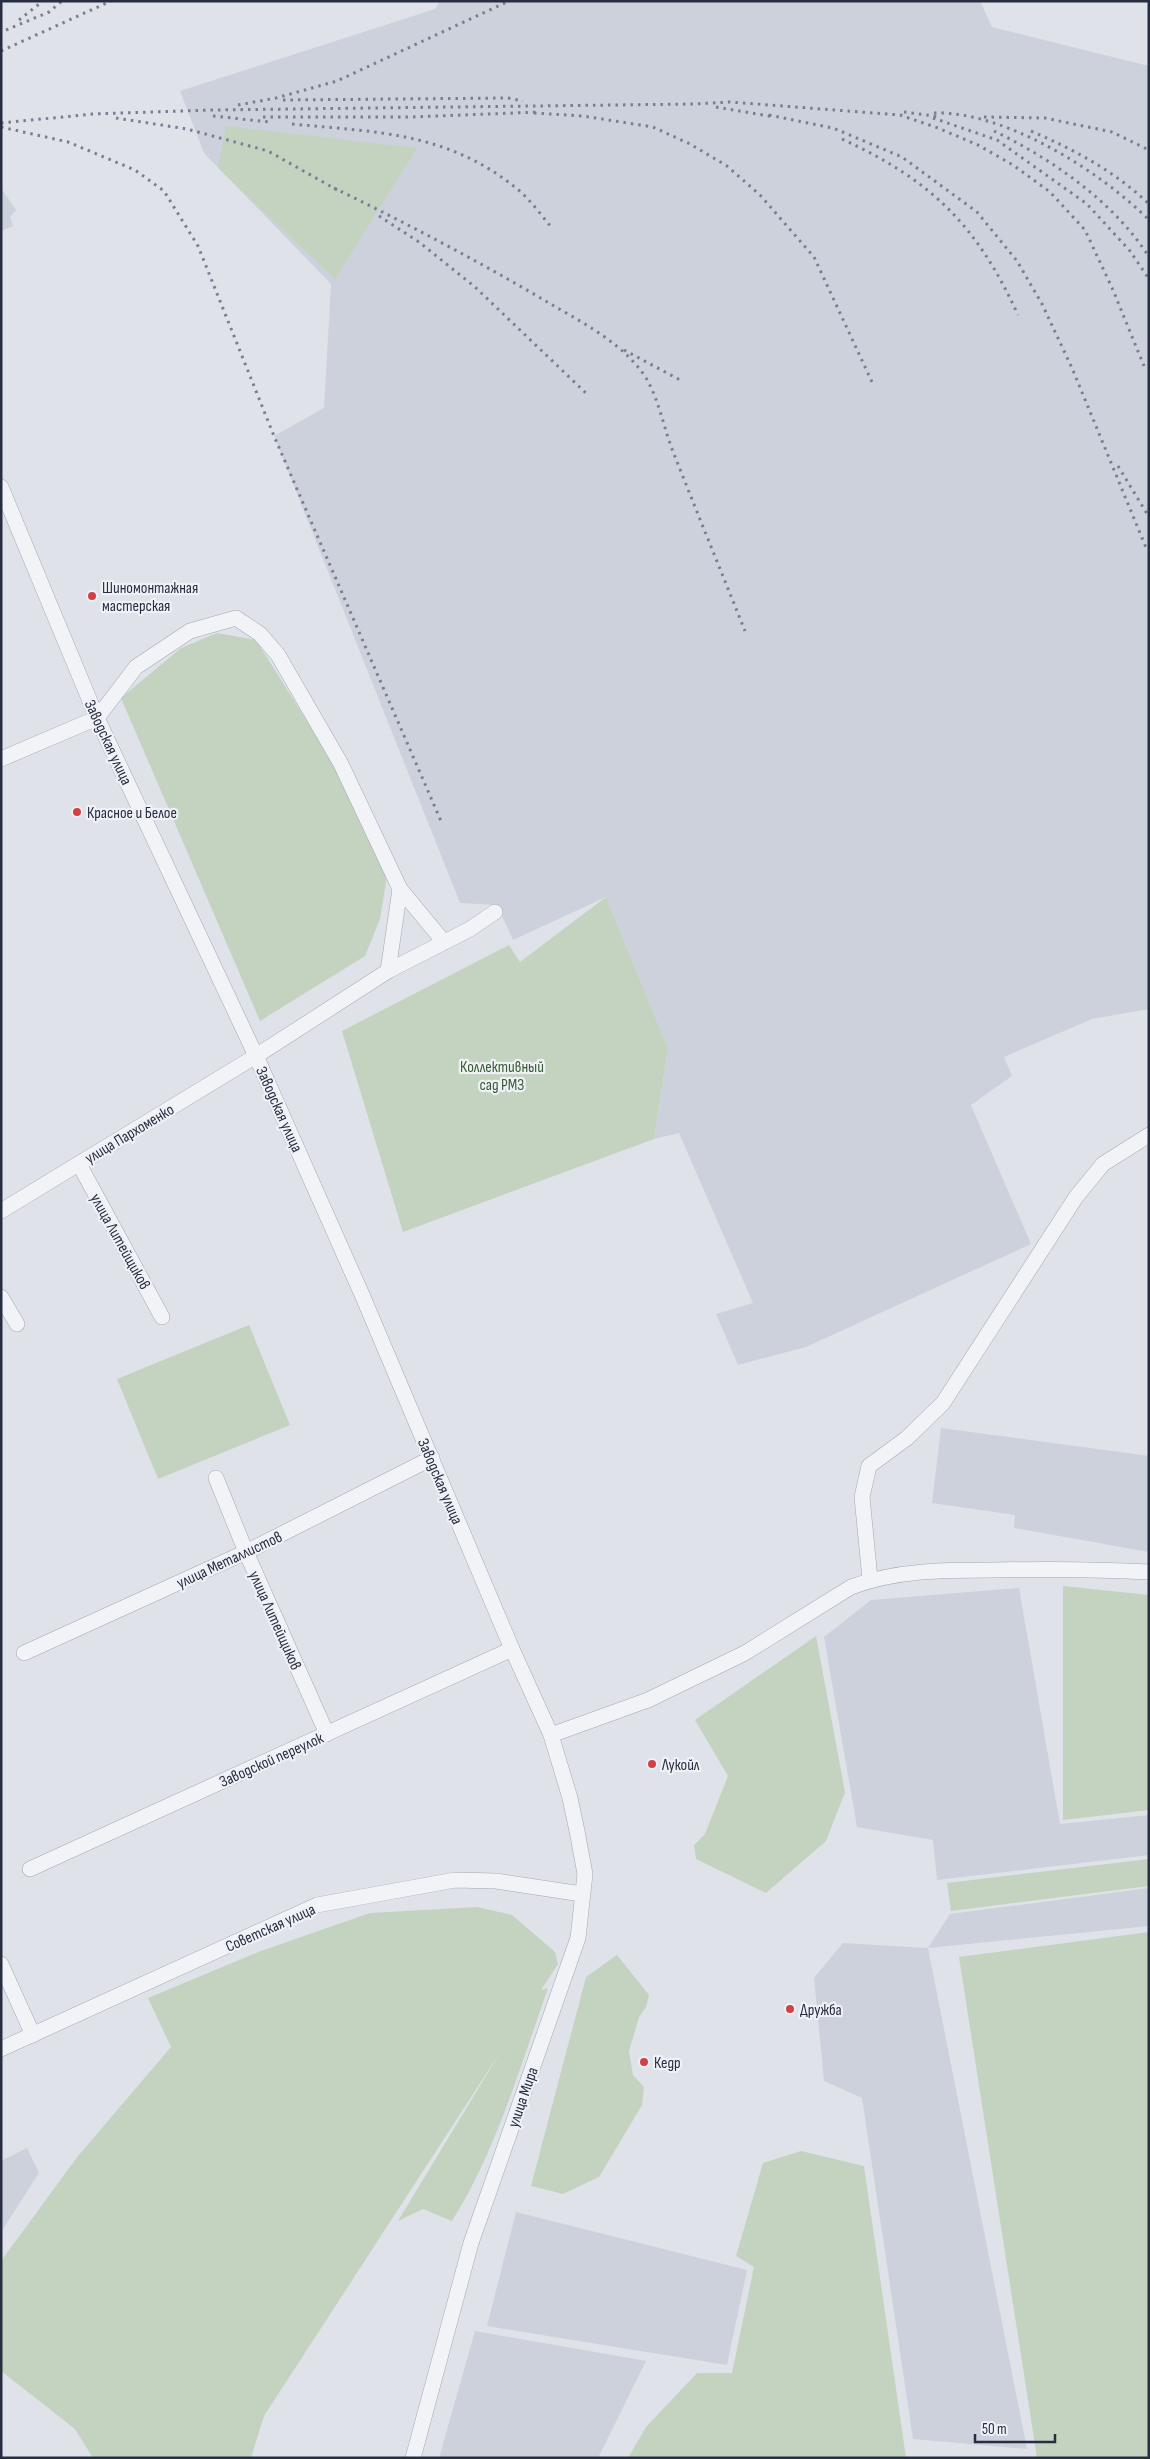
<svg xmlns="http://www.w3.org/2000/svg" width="1150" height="2459" font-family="'Sofia Sans Condensed',sans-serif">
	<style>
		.built { fill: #cdd1db }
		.green { fill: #c3d3c0 }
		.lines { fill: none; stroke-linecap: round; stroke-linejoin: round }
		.minor-casing { stroke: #a4a8b3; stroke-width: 16 }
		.minor { stroke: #f2f3f7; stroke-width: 15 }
		.rail { stroke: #787f93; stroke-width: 3; stroke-dasharray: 2.5 5; stroke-linecap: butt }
		.poi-dot { fill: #d24044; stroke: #eff1f6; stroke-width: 2 }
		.labels { text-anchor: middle; stroke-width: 4.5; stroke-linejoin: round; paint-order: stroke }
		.poi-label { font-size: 16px; fill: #282e41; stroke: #eff1f6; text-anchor: start }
		.street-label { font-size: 16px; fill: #282e41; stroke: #eff1f6 }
		.park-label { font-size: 16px; fill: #375d34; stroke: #eff1f6 }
	</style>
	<rect width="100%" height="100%" fill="#dfe2e9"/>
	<g class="built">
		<path d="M440,1H980L992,27L1149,66V1009L1092,1019L1004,1057L1012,1076L971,1105L1031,1244L806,1347L738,1365L716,1314L753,1303L679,1133L654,1139L668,1048L606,897L513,940L497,905L460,903L274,436L324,408L331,284L204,153L180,91L435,9Z"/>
		<path d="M1,188L16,210L10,217L13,226L1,231Z"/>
		<path d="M941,1428L1149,1456V1552L1014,1528L1015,1515L932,1503Z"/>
		<path d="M1019,1588L1060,1824L1149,1815V1855L937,1880L933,1840L857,1827L824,1637L871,1600Z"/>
		<path d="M1149,1888V1926L928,1948L1027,2449L913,2439L862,2098L824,2081L814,1978L843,1943L928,1948L950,1914Z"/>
		<path d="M27,2148L39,2173L1,2232V2161Z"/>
		<path d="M516,2212L747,2270L727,2365L487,2326Z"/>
		<path d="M475,2331L646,2361L598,2458H439Z"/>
	</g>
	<g class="green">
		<path d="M226,126L417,148L335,279L218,168Z"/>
		<path d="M217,633L256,640L332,761L387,876L380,919L365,956L260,1021L121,698L181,648Z"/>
		<path d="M606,897L668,1048L654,1139L403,1232L342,1031L509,945L520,962Z"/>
		<path d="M249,1325L290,1425L158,1479L117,1379Z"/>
		<path d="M1063,1586L1149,1595V1810L1063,1820Z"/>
		<path d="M816,1636L845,1792L826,1841L766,1893L696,1859L694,1845L705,1834L728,1776L695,1720Z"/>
		<path d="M1149,1859V1886L951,1911L947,1883Z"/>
		<path d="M477,1907L512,1915L555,1952L558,1964L541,1990L548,1988C520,2067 496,2151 452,2221L423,2209L398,2221L501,2051L264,2416L251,2458H93L75,2429L1,2371V2261L78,2156L171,2047L148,1998L261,1951L370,1913Z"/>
		<path d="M1149,1932V2458H1037L959,1957Z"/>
		<path d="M617,1955L649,1995L646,2007L639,2017L629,2051L633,2075L644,2087L642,2105L599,2177L563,2194L531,2186L586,1977Z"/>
		<path d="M801,2151L864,2166L906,2458H628L646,2427L697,2373H732L754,2267L736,2256L763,2163Z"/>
	</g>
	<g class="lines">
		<g class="minor-casing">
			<g id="minor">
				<path d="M1,487L97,718L256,1056L363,1297L512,1649L551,1735L570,1798L577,1831L585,1874L578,1938L471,2243L413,2458"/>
				<path d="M1,759L97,718L136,667L190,631L236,618L260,634L278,655L341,764L400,889L388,971"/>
				<path d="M400,889L444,942"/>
				<path d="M79,1164L162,1317"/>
				<path d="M1,1211L256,1056L388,971L470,929L495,912"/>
				<path d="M1,1297L17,1324"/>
				<path d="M216,1478L246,1552L327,1734"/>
				<path d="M870,1579L862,1497L869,1466L907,1438L943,1403L1076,1197L1103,1164L1149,1135"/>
				<path d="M24,1653L246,1552L432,1458"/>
				<path d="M551,1735L648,1700L745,1653L851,1587C896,1570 945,1570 993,1570C1045,1569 1097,1569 1149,1572"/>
				<path d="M30,1869L512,1649"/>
				<path d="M1,1964L33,2035"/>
				<path d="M1,2049L317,1905L455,1880L496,1881L582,1894"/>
			</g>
		</g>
		<use href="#minor" class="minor"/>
		<g class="rail">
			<path d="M19,20L43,1"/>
			<path d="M6,30L49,12L62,1"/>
			<path d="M1,51L111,1"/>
			<path d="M283,100L508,98L523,101"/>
			<path d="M238,105L276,98L337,81L509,1"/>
			<path d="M716,107L775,117"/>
			<path d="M904,112L941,117"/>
			<path d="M534,113L583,116L653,127L690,144L727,166L760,195L814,257L872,382"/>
			<path d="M934,113C1005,111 1100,171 1149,220"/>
			<path d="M769,115L833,128L902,157L977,212L1017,261L1042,304L1072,368L1147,550"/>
			<path d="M213,116L270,122"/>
			<path d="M263,117H411L540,112"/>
			<path d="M984,117L1045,118L1112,132L1149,150"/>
			<path d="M116,118L187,129L268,151L339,191"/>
			<path d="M933,118L997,140L1087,204L1130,251L1149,279"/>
			<path d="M1,123L93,114L211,110L694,104L730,102L900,115L938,128L978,145L1013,165L1050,192L1085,230L1113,290L1144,366"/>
			<path d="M292,124C376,132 447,132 516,188C530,199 541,215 552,228"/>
			<path d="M1,127L68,142L135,170L164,191L198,246L274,436L441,821"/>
			<path d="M994,131C1052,159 1114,202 1149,257"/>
			<path d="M1031,131C1075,150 1114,171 1149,204"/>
			<path d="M842,139C931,180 977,225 1018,315"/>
			<path d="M334,188C406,223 476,260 544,300C579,321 623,342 646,378C659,400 663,425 672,449C696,510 721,571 745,631"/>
			<path d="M379,216L419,242L475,287L589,396"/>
			<path d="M624,350L682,381"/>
			<path d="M1118,466L1149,517"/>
		</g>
	</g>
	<g class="poi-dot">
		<circle cx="92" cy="596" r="5"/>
		<circle cx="77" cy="812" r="5"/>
		<circle cx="652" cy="1764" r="5"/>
		<circle cx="790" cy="2009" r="5"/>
		<circle cx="644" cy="2062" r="5"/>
	</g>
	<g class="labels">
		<g class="poi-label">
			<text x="102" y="593">Шиномонтажная<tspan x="102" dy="18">мастерская</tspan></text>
			<text x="87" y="818">Красное и Белое</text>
			<text x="662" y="1770">Лукойл</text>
			<text x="800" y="2015">Дружба</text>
			<text x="654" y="2068">Кедр</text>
		</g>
		<g class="street-label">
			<text transform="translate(109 742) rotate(65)" y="6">Заводская улица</text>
			<text transform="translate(280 1109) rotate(66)" y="6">Заводская улица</text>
			<text transform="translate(129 1133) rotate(-31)" y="6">улица Пархоменко</text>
			<text transform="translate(121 1241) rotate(61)" y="6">улица Литейщиков</text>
			<text transform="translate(441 1481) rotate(67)" y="6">Заводская улица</text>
			<text transform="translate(229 1559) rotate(-25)" y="6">улица Металлистов</text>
			<text transform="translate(276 1620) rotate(66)" y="6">улица Литейщиков</text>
			<text transform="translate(271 1759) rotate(-24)" y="6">Заводской переулок</text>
			<text transform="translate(270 1927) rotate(-24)" y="6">Советская улица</text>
			<text transform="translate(522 2097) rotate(-71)" y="6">улица Мира</text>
		</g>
		<g class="park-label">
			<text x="502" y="1072">Коллективный<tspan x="502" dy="18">сад РМЗ</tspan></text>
		</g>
	</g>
	<rect width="1150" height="2459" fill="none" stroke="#282e41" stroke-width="5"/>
	<path d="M975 2434v8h80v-8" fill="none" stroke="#282e41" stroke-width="2.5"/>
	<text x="982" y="2434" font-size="15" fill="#282e41" stroke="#eff1f6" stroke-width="4" paint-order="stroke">50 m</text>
</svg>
